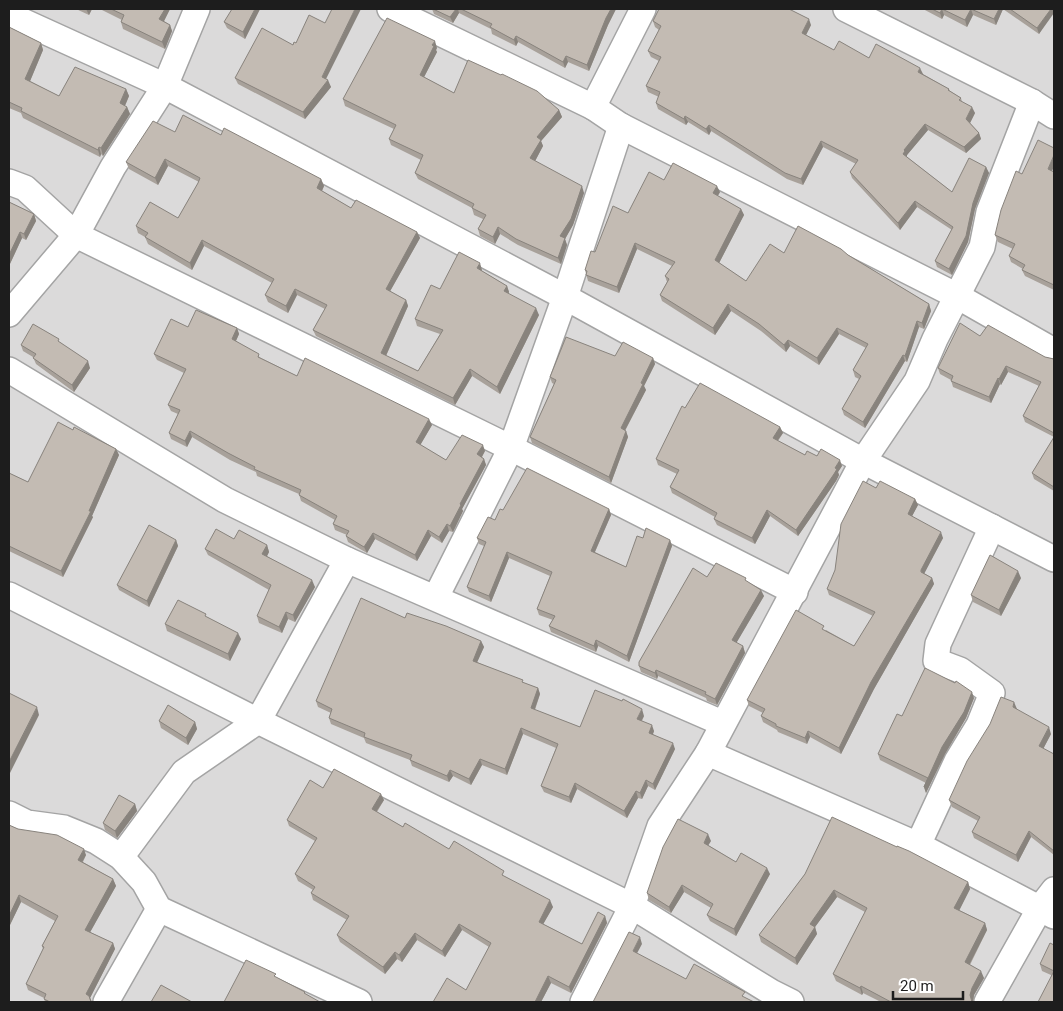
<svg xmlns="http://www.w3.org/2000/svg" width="1063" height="1011" font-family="Roboto,sans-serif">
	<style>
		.residential { fill: #dbdada }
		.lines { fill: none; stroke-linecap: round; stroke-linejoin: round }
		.minor-casing { stroke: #a4a4a4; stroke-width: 28 }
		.minor { stroke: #fff; stroke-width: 25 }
		.wall { fill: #a8a19a }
		.shaded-wall { fill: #88837d }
		.building { fill: #c3bbb3; stroke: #88837d }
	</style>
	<rect width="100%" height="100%" fill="#efece3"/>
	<rect class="residential" x="9" y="9" width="1045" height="993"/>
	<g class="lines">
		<g class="minor-casing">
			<g id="minor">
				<path d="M390,9L593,107L621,126L957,296L1054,351"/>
				<path d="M846,9L1032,102L1054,116"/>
				<path d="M9,15L165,86L565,297L863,461L1054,559"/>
				<path d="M593,107L643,9"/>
				<path d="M9,182L25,188L76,235L511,448L795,592"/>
				<path d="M9,314L76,235L113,167L165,86L197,9"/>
				<path d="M9,370L225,500L347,560L722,723"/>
				<path d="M9,595L258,721L632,906L771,992L791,1002"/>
				<path d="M436,597L511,448L565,297L621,126"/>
				<path d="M708,753L918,845L1054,916"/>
				<path d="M9,814L27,823L64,828L96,841L121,857L144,882L159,909L359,1002"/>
				<path d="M918,845L957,761L979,725L992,693L960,670L936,661L938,644L992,527"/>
				<path d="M121,857L184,772L258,721L347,560"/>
				<path d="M106,1002L159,909"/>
				<path d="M583,1002L632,906L660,826L708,753L863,461L917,381L935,339L982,247L989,212L1032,102"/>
				<path d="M987,1002L1040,908L1054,890"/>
			</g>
		</g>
		<use href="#minor" class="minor"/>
	</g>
	<g class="wall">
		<path d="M76,9H92L89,15Z"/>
		<path d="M100,9H170L164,21L170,25L172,31L165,49L123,29L121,22L122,20Z"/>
		<path d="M260,9L245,39L227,28L224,22Z"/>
		<path d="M432,9H616L608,25L589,71L568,62L565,68L518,42L516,46L492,34L491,29L459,13L453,23L434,14Z"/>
		<path d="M923,9H1054L1039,34L1003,9L996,25L973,15L967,27L944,15L942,19Z"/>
		<path d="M653,21L811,25L806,35L834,50L869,58L923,74L949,89L950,91L961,98L962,102L975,113L970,123L979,133L981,139L966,153L928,130L907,155V157L952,192L986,167L989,173L975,209L968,242L952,275L937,267L935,261L952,230L917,207L900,230L852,178L850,172L856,164L823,147L803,185L787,179L711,131L709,135L688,122L686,125L658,109L656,103L659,97L648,92L646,86L659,61L651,57L648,51L659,30L655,27Z"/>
		<path d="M9,27L41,43L43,50L30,81L59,96L126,89L129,96L125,106L127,107L130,114L103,156L101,154L100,157L23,118L21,113L9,108Z"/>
		<path d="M437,48L436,50L437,52L424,77L454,93L559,110L562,117L541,141L543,146L535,161L584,193L573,225L565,239L567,245L561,264L518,245L500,234L495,244L480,236L478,229L483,219L474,215L472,208L418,179L415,173L421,160L391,145L389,139L394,129L345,106L343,99Z"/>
		<path d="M235,78L326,79L331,87L305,119L238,84Z"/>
		<path d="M175,132L221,135L321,179L324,186L322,191L351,208L417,232L420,238L390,291L406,300L408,306L386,356L418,371L440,334L417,326L415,319L440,289L482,270V271L507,286L509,292L508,294L539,315L500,394L472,376L455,405L316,336L313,330L325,309L297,295L288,313L268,302L265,295L272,283L204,246L192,270L148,244L145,237L138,233L136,226L178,218L199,182L168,166L158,185L129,169L126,162Z"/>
		<path d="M1052,171L1054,172V290L1025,276L1022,270L1023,269L1011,262L1009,256L1013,249L998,242L995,235L1022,174Z"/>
		<path d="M664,180L720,192L718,196L741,209L744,215L719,263L746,281L784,253L848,255L929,304L931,311L924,329L919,327L907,362L905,361L865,428L844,415L842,409L859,379L855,377L853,370L866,348L839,334L819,365L790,346L786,352L761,331L731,311L715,335L662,301L660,295L667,282L665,276L672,266L637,249L619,293L588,281L585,270L595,252L628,213Z"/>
		<path d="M9,202L34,214L36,221L26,240L22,238L9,266Z"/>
		<path d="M188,327L237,328L239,334L236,341L261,358L297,376L432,425L420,445L446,460L485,451L482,457L484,459L486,465L462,509L463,511L453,532L449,531L442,543L431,536L417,561L375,539L367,553L348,542L346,536L347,535L335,530L333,524L335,520L301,501L299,494L257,476L256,472L230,460L192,437L187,447L171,439L169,433L178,414L171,411L168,405L184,373L157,360L154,354Z"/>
		<path d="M980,336L1045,357L1054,359V491L1034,479L1032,473L1054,437L1025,422L1023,416L1039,386L1008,372L1001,385L1000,384L991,403L953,387L951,380L940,374L938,368Z"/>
		<path d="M60,342L90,368L74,392L36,364L33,357L23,351L21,345Z"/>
		<path d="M615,356L653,358L655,364L644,386L646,390L625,431H626L628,437L611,483L532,443L530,437L554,384L552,383L550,377Z"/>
		<path d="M685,408L780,427L783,433L778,441L805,455L817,456L842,466L838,472L839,475L836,481L798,536L770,516L755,544L717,525L714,519L715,517L672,493L670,487L677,474L658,465L656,459Z"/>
		<path d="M73,430L116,449L119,455L92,516L93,517L63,577L9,551V473L28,482Z"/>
		<path d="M876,488L915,499L918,505L912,516L943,538L924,573L932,578L934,584L874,689L841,754L810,737L807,744L778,732L777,730L763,722L761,716L763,713L749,706L747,700L826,630L854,646L873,616L829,595L827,589Z"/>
		<path d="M609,509L611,515L595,552L626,567L643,538L670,540L672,546L629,662L598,646L596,652L551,632L549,626L553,620L539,615L537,609L550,576L509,558L491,602L469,592L467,587L484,546L479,544L477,538L495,520L503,510Z"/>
		<path d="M234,539L267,545L269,552L267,556L315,587L295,622L288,619L282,633L259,623L257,616L269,590L208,555L205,549Z"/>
		<path d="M176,540L178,546L149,607L119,590L117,585Z"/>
		<path d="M707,577L747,582L764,596L736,643L743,646L745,653L717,705L707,701L706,698L658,676L657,679L641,672L639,666Z"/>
		<path d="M1021,578L1001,616L973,602L971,595Z"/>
		<path d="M207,617L241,639L230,661L167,631L165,624Z"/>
		<path d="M405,618L481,641L484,647L477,662L524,683L538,688L540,694L535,710L580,727L644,716L642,721L654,731L653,734L675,749L655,790L648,786L642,799L638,798L627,818L577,789L571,803L544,792L541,786L556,748L523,734L507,775L482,765L471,785L453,776L449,782L412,766L410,760L366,743L364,738L331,724L329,718L331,713L318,707L316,701Z"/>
		<path d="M974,698L966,718L945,754L926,793L924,787L926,783L880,760L878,754L902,716Z"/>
		<path d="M1016,709L1051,734L1043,749L1054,754V855L1031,837L1018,862L974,838L972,832L978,821L952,807L949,800Z"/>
		<path d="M159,721L195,722L197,729L188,745L161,728Z"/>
		<path d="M323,788L384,800L377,812L403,827L506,877L553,907L543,924L582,944L605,916L607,923L571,993L551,983L541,1002H433L466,990L489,947L462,930L445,957L417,940L402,962L397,959L385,974L340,942L337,935L347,920L313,900L311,893L313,890L298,881L295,874L315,841L289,826L287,820Z"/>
		<path d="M135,804L137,811L117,838L105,830L103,823Z"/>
		<path d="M9,825L18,829L86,855L83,862L113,879L116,886L90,932L113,943L115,949L90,998L92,1002H45L44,998L28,990L26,984L43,949L42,946L55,921L21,902L9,927Z"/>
		<path d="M711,841L708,845L736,862L770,874L736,936L710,921L707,915L711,908L684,892L671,913L649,900L647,893Z"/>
		<path d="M805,874L968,882L970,889L959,910L985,923L987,930L970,965L984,978L974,995L973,1002H881L863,993L862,995L836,981L833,974L865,912L837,897L815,927L817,934L797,965L761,942L759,935Z"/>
		<path d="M1054,945V1002L1051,975L1042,971L1040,964Z"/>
	</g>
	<g class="shaded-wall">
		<path d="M86,9H92L89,15Z"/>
		<path d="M165,9H170L162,25L159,19Z"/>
		<path d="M255,9H260L245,39L243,32Z"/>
		<path d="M355,9H361L324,83L322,77Z"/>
		<path d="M456,9H458L459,13L453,23L450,17Z"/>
		<path d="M611,9H616L608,25L589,71L587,65L606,18Z"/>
		<path d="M942,9L944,15L942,19L940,13Z"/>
		<path d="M971,9L973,15L967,27L965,20Z"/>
		<path d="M999,9H1003L996,25L994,19Z"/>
		<path d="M1051,9H1054V13L1039,34L1037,28Z"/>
		<path d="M809,19L811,25L804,39L802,33Z"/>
		<path d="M170,25L172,31L165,49L162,42Z"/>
		<path d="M516,36L518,42L516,46L514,40Z"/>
		<path d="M435,41L437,48L436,50L437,52L422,81L420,75L432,45Z"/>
		<path d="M41,43L43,50L28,86L25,79Z"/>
		<path d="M566,56L568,62L565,68L563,62Z"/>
		<path d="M920,68L923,74L921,79L918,72Z"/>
		<path d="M328,80L331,87L305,119L303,112Z"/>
		<path d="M126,89L129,96L123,110L120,103Z"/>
		<path d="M127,107L130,114L103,156L101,148Z"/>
		<path d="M972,107L975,113L969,125L966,119Z"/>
		<path d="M559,110L562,117L541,141L543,146L533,165L530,158L537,137Z"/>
		<path d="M685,116L688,122L686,125L684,119Z"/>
		<path d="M925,124L928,130L907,155V157L903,154L904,150Z"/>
		<path d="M709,125L711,131L709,135L706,129Z"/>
		<path d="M979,133L981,139L966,153L964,147Z"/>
		<path d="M821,141L823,147L803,185L801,179Z"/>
		<path d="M99,147L101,154L100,157L98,150Z"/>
		<path d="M1054,155V167L1050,175L1048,169Z"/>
		<path d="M165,159L168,166L158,185L155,178Z"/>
		<path d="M986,167L989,173L975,209L968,242L952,275L949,269L973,203Z"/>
		<path d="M321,179L324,186L320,195L317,188Z"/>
		<path d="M582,186L584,193L573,225L565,239L567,245L561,264L558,258L560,236Z"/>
		<path d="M717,186L720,192L715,200L713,193Z"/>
		<path d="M915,201L917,207L900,230L898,223Z"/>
		<path d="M741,209L744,215L717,267L715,260Z"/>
		<path d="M34,214L36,221L26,240L24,234Z"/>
		<path d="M498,227L500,234L495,244L493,237Z"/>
		<path d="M20,232L22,238L9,266V255Z"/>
		<path d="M417,232L420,238L388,295L386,289Z"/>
		<path d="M202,240L204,246L192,270L190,263Z"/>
		<path d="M635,243L637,249L619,293L617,287Z"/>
		<path d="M480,263L482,270L480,275L477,268Z"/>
		<path d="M507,286L509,292L506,298L504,291Z"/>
		<path d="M295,289L297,295L288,313L286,306Z"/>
		<path d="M406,300L408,306L384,360L381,353Z"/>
		<path d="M728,304L731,311L715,335L713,328Z"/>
		<path d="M929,304L931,311L924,329L922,323Z"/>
		<path d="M536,308L539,315L500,394L497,387Z"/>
		<path d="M917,321L919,327L907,362L905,356Z"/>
		<path d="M237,328L239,334L234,345L232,339Z"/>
		<path d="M837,328L839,334L819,365L817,358Z"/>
		<path d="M788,340L790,346L786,352L784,345Z"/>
		<path d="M903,355L905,361L865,428L863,422Z"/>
		<path d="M653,358L655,364L644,386L646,390L623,434L621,428Z"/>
		<path d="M88,361L90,368L74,392L72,385Z"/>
		<path d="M1006,366L1008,372L1001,385L999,379Z"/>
		<path d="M470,369L472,376L455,405L453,398Z"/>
		<path d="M998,378L1000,384L991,403L989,397Z"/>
		<path d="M429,419L432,425L418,449L416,442Z"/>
		<path d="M780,427L783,433L775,444L773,438Z"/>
		<path d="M190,431L192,437L187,447L185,441Z"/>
		<path d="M626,431L628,437L611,483L609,477Z"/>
		<path d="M483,445L485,451L480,460L477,454Z"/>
		<path d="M116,449L119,455L92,516L93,517L63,577L61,571L89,511Z"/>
		<path d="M484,459L486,465L462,509L463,511L453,532L450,526L460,504Z"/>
		<path d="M840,460L842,466L838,472L839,475L836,481L798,536L796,530Z"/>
		<path d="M915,499L918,505L910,520L908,514Z"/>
		<path d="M609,509L611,515L593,556L591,551Z"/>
		<path d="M767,510L770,516L755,544L752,538Z"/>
		<path d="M447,524L449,531L442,543L439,537Z"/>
		<path d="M428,530L431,536L417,561L415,555Z"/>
		<path d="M941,532L943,538L923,576L921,570Z"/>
		<path d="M373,533L375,539L367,553L364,547Z"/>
		<path d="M176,540L178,546L149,607L147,601Z"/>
		<path d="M670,540L672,546L629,662L627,656Z"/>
		<path d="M267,545L269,552L265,560L262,554Z"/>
		<path d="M507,552L509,558L491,602L489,596Z"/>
		<path d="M1018,571L1021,578L1001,616L999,610Z"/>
		<path d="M932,578L934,584L874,689L841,754L839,748L871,682Z"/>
		<path d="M312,580L315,587L295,622L293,615Z"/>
		<path d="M761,590L764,596L734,647L732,640Z"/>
		<path d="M286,612L288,619L282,633L279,627Z"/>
		<path d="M238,633L241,639L230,661L228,654Z"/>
		<path d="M596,640L598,646L596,652L594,646Z"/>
		<path d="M481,641L484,647L475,667L473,661Z"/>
		<path d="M743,646L745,653L717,705L715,699Z"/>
		<path d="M656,670L658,676L657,679L655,673Z"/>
		<path d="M538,688L540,694L533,714L531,708Z"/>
		<path d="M972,692L974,698L966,718L945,754L926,793L924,787L942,747Z"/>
		<path d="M1014,702L1017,709L1015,714L1013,707Z"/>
		<path d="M37,707L39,715L9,775V762Z"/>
		<path d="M642,709L644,716L639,725L637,719Z"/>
		<path d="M195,722L197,729L188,745L186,738Z"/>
		<path d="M652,725L654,731L651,739L649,733Z"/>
		<path d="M1049,727L1051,734L1041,753L1039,746Z"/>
		<path d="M521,728L523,734L507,775L505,769Z"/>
		<path d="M808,731L810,737L807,744L805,738Z"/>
		<path d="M673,743L675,749L655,790L653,784Z"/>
		<path d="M480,759L482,765L471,785L469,779Z"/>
		<path d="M450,770L453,776L449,782L447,776Z"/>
		<path d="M646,780L648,786L642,799L640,793Z"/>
		<path d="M575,783L577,789L571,803L569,797Z"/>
		<path d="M636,791L638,798L627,818L624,811Z"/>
		<path d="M381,794L384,800L374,815L372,809Z"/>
		<path d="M135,804L137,811L117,838L115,831Z"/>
		<path d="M1029,831L1031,837L1018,862L1016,855Z"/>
		<path d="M708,834L711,841L706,849L704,843Z"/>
		<path d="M84,849L86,855L80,866L78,860Z"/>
		<path d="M767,868L770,874L736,936L734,929Z"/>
		<path d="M113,879L116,886L88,936L85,930Z"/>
		<path d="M968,882L970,889L957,915L954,908Z"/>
		<path d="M682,885L684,892L671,913L669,907Z"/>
		<path d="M834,890L837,897L815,927L817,934L797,965L795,958L810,924Z"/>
		<path d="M19,895L21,902L9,927V916Z"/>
		<path d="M550,900L553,907L541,928L539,922Z"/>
		<path d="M605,916L607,923L571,993L569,987Z"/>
		<path d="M985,923L987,930L967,969L965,962Z"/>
		<path d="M459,924L462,930L445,957L442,951Z"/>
		<path d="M415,933L417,940L402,962L399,955Z"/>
		<path d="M640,937L642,944L635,957L633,951Z"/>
		<path d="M113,943L115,949L90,998L92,1002H91L86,994Z"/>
		<path d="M395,952L397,959L385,974L383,967Z"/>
		<path d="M981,971L984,978L974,995L973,1002H972L970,995L972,988Z"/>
		<path d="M548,976L551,983L541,1002H535Z"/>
		<path d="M861,986L863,993L862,995L860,988Z"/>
	</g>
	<g class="building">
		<path d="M111,9H165L159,19L170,25L162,42L121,22L124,15Z"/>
		<path d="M232,9H255L243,32L224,22Z"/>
		<path d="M332,9H355L322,77L328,80L303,112L235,78L262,28L293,45L294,42L296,43L309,15L325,23Z"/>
		<path d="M433,9H456L450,17Z"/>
		<path d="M461,9H611L606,18L587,65L566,56L563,62L516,36L514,40L490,27L492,24Z"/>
		<path d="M659,9H789L809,19L802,33L834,50L839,41L869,58L876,44L920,68L918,72L949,89L948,90L961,98L959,100L972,107L966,119L979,133L964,147L925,124L904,150L905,151L903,154L952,192L969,158L986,167L973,203L966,236L949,269L935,261L953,227L915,201L898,223L850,172L858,160L821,141L801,179L785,173L709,125L706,129L685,116L684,119L656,103L660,92L646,86L661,57L648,51L661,26L653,21Z"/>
		<path d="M932,9H971L965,20L942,9L940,13Z"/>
		<path d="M971,9H999L994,19Z"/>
		<path d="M1010,9H1051L1037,28Z"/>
		<path d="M387,18L435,41L432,45L434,46L420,75L454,93L468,60L501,75L502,74L537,91L559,110L537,137L541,140L530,158L582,186L571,219L560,236L565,238L558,258L516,239L498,227L493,237L478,229L486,215L472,208L474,204L415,173L423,155L389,139L396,125L343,99Z"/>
		<path d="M9,27L41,43L25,79L59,96L75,67L126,89L120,103L127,107L101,148L99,147L98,150L21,111L22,108L9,102Z"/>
		<path d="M183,115L221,135L224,128L321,179L317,188L351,208L356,200L417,232L386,289L406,300L381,353L418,371L443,330L415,319L431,285L440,289L459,252L480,263L477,268L507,286L504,291L536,308L497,387L470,369L453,398L313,330L327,305L295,289L286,306L265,295L274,279L202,240L190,263L145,237L148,233L136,226L150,202L178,218L198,183L200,178L165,159L155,178L126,162L153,121L175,132Z"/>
		<path d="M1038,140L1054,148V155L1048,169L1054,172V285L1022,270L1025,265L1009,256L1015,244L995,235L1001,210L1016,171L1022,174Z"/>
		<path d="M673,163L717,186L713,193L741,209L715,260L746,281L770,244L784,253L798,226L841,249L848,255L929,304L922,323L917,321L905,356L903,355L863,422L842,409L861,376L853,370L868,344L837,328L817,358L788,340L784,345L759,324L728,304L713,328L660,295L669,279L665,276L675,262L635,243L617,287L586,275L587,271L585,270L591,251L595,252L613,206L628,213L649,172L664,180Z"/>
		<path d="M9,202L34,214L24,234L20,232L9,255Z"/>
		<path d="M196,310L237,328L232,339L259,354L258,357L297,376L305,358L429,419L416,442L446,460L462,435L483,445L477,454L484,459L460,504L461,505L450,526L447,524L439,537L428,530L415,555L373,533L364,547L346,536L349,531L333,524L337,516L299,495L301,490L254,469L255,467L228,453L190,431L185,441L169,433L180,410L168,405L186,369L154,354L171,319L188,327Z"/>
		<path d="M960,323L980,336L988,325L1045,357L1054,359V433L1023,416L1041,382L1006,366L999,379L998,378L989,397L951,381L953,376L938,368Z"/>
		<path d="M33,324L59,339L58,341L88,361L72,385L33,358L36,354L21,345Z"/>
		<path d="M566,337L615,356L623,342L653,358L641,383L643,384L621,428L626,431L609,477L530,437L556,380L550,377Z"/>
		<path d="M700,383L780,427L773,438L805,455L807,451L817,456L821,449L840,460L835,468L837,469L834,474L796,530L767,510L752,538L714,519L717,513L670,487L679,470L656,459L682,406L685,408Z"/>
		<path d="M58,422L73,430L74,427L116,449L89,511H91L61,571L9,546V473L28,482Z"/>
		<path d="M1054,437V487L1032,473Z"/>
		<path d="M527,468L609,509L591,551L626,567L637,536L643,538L646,528L670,540L627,656L596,640L594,646L549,626L555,616L537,609L552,572L507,552L489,596L467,587L486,542L477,538L488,517L495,520L500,509L503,510Z"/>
		<path d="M863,481L876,488L880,481L915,499L908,514L941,532L921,570V572L932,578L871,682L839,748L808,731L805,738L776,726V724L761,716L765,709L747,700L796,610L824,626L822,629L854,646L875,612L827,589L835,570L841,524Z"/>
		<path d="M149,525L176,540L147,601L117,585Z"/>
		<path d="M216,529L234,539L239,530L267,545L262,554L312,580L293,615L286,612L279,627L257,616L271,585L205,549Z"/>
		<path d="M990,555L1018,571L999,610L971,595Z"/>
		<path d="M716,563L746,578L745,580L761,590L732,640L743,646L715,699L705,694L706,692L656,670L655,673L639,666V662L693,568L707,577Z"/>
		<path d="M361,598L405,618L407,613L446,626L481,641L473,661L523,680L522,682L538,688L531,708L580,727L595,690L622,701L623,699L642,709L637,719L652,725L649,733L673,743L653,784L646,780L640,793L636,791L624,811L575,783L569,797L541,786L558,744L521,728L505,769L480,759L469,779L450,770L447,776L410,760L412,755L364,737L365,733L329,718L332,709L316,701Z"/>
		<path d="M178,600L206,614L205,616L238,633L228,654L165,624Z"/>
		<path d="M925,668L955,683L956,681L972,692L964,712L942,747L924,787L928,778L878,754L897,714L902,716Z"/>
		<path d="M9,693L37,707L9,762Z"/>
		<path d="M1001,697L1014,702L1013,707L1049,727L1039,746L1054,754V851L1029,831L1016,855L972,832L980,817L949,800L967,761L990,724Z"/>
		<path d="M168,705L195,722L186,738L159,721Z"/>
		<path d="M334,769L381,794L372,809L403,827L405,823L449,849L454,841L504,871L502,875L550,900L539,922L582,944L598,912L605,916L569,987L548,976L535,1002H433L447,978L466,990L491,943L459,924L442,951L415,933L399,955L395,952L383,967L337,935L349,916L311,893L315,887L295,874L317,838L287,820L310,780L323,788Z"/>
		<path d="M119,795L135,804L115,831L103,823Z"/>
		<path d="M832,817L897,847V846L909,851L968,882L954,908L985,923L965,962L981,971L972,988L970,995L972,1002H891L861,986L860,988L833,974L867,908L834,890L810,924L815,927L795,958L759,935L805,874Z"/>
		<path d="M678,819L708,834L704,843L736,862L741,853L767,868L734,929L707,915L713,904L682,885L669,907L647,893L663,847Z"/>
		<path d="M9,825L18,829L57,835L84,849L78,860L113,879L85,930L113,943L86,994L89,996L91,1002H50L44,999L46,994L26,984L44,947L42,946L58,916L19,895L9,916Z"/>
		<path d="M629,932L640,937L633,951L686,979L694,964L745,992L742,996L754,1002H593Z"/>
		<path d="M1050,943L1054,945V1002H1038L1054,971L1040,964Z"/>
		<path d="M246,960L276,974L274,976L305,992L304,993L320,1002H224Z"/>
		<path d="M161,985L192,1002H151Z"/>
	</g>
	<rect width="1063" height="1011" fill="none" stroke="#1d1d1d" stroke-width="20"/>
	<path d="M893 991v8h70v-8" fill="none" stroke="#1d1d1d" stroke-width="2.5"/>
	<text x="900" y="991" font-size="15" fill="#1d1d1d" stroke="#ffffff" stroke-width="4" paint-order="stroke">20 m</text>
</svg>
